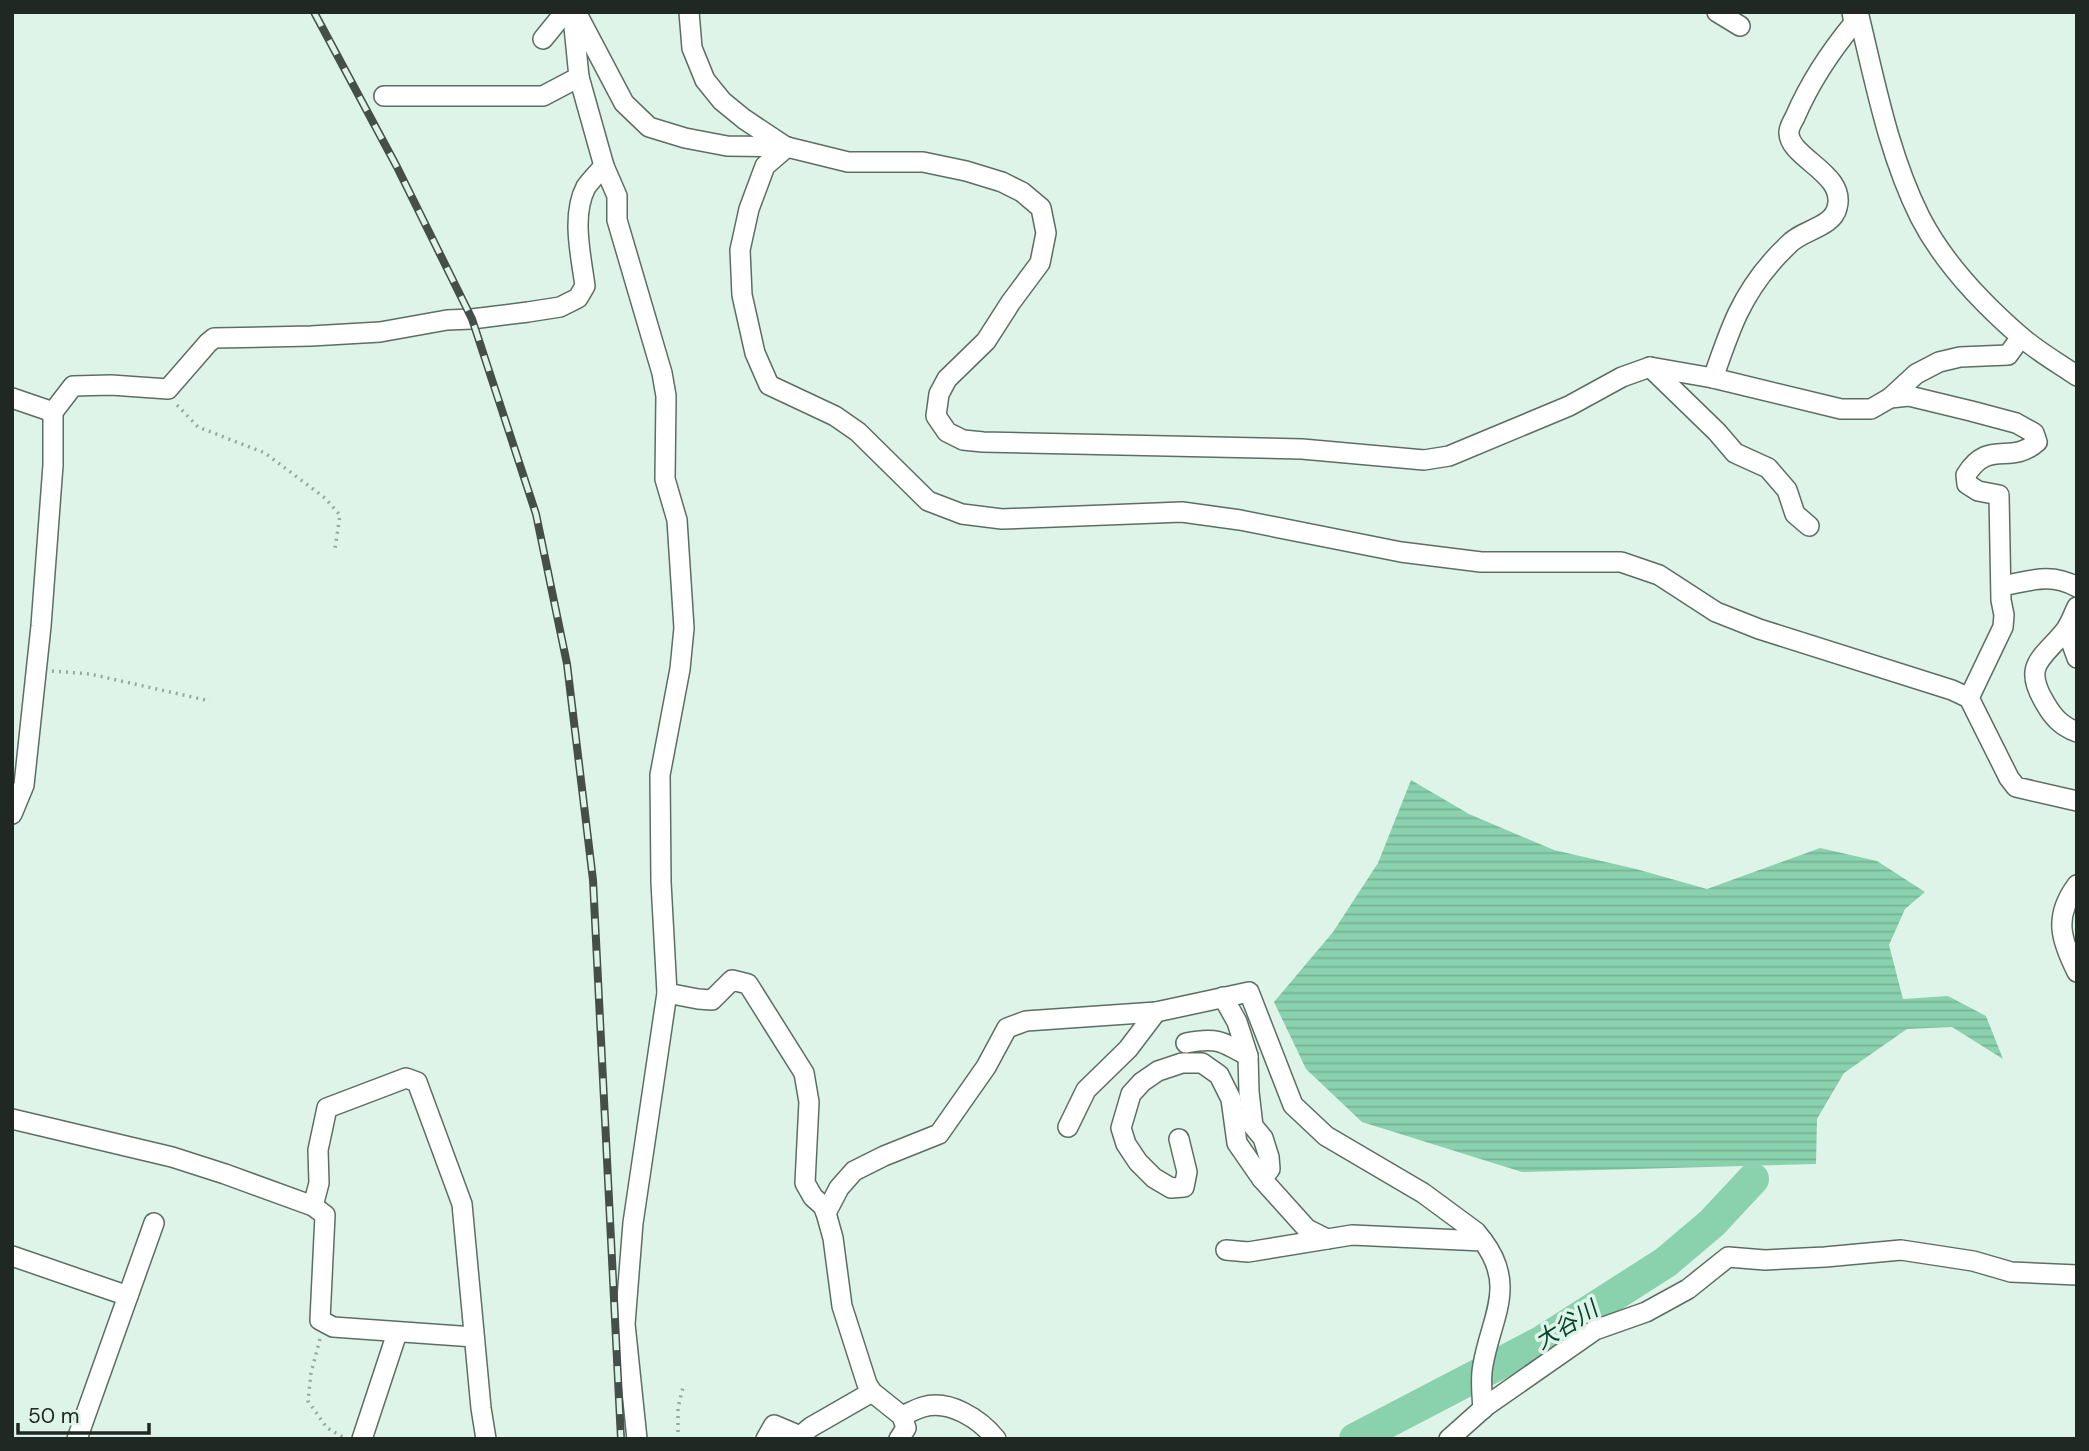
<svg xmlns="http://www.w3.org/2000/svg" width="2089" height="1451" font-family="'DM Sans','Noto Sans JP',sans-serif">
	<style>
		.water { fill: url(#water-rules) }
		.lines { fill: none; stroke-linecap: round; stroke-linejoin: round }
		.river { stroke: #8ad1ae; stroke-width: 32 }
		.minor-casing { stroke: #5c6e64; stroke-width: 22 }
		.path { stroke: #98a89f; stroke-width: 3.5; stroke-dasharray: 2 5; stroke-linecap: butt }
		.minor { stroke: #fff; stroke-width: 19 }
		.rail-casing { stroke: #454f4a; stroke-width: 8 }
		.rail { stroke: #dff4e9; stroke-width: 5; stroke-dasharray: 16; stroke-linecap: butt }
		.labels { text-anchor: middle; stroke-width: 7; stroke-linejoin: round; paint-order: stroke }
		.water-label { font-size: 23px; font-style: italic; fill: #04422c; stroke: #dff4e9 }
	</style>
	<defs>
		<pattern id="water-rules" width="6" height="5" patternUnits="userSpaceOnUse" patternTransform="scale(1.75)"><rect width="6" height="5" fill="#8ad1ae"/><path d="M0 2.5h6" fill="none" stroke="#77b396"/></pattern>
	</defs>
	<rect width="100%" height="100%" fill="#dff4e9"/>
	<path class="water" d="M1411,780L1469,814L1554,850L1636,869L1707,889L1820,848L1877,861L1925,892L1905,909L1889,945L1903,999L1948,996L1986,1016L2003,1059L1952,1027L1907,1029L1844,1073L1817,1119L1816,1164L1522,1172L1362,1122L1306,1069L1274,1002L1333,932L1378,863Z"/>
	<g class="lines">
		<path class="river" d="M1355,1439L1541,1342L1666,1262L1712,1223L1753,1179"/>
		<g class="minor-casing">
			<g id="minor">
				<path d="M576,12L624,103L649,127L685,138L727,146L787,147L848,162H923L966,171L1002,182L1022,192L1041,208L1046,233L1040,263L1011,302L986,341L947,379L939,394L936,416L947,432L963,440L983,442L1302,449L1424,460L1449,456L1569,406L1622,377L1650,367L1713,378L1841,409H1871L1890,398L1916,374L1939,362L1960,357L2008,355L2021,337"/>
				<path d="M689,12L692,48L705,80L722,101L744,119L786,147"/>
				<path d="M1717,12L1740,26"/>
				<path d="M1858,12C1875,81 1888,153 1920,217C1943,262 1982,303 2020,336C2037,351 2058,363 2077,376"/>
				<path d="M573,17L579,77L604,166L617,196V220L662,373L666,396L665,479L677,520L684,628L680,669L660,775L661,882L667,993L633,1223L625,1324L637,1439"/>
				<path d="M543,39L565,12"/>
				<path d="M384,96H543L579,77"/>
				<path d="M787,147L765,166L749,209L740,250L742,295L755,353L769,385L835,416L858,432L928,501L962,514L1002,519L1182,512L1240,520L1401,552L1481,562H1621L1659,575L1716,612L1759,629L1952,690L1969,698L2009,778L2016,787L2077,801"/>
				<path d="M1650,367L1717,432L1735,453L1768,468L1787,490L1795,514L1809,526"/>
				<path d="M1713,378C1721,356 1728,334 1738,313C1750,288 1768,264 1788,245C1801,230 1832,228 1837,208C1847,173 1788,158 1789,132C1789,127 1793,121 1795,117C1810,82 1830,52 1854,23L1852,12"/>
				<path d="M12,398L53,412"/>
				<path d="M1890,398L1909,396L1971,411L2016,423L2034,433L2037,442C2010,466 1989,438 1966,475L1967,484L1978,491L1999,495L2001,600L2004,615L2003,627L1969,698"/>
				<path d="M2002,586C2030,581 2050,572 2077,587"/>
				<path d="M2077,607C2073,615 2070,625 2064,632C2042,659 2022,665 2045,703C2053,717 2061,726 2077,732"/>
				<path d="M2067,630L2077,658"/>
				<path d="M12,814L24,785L41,626L53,465V412L73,386L111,385L168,389L208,343L214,338L311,336L380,332L447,320L472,319L528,312L560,307L578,298L585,286C581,256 571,215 586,187C591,180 599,172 604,166"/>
				<path d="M2077,885C2053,917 2061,940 2077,972"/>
				<path d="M667,993L698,999L712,1000L732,980L748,984L804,1073L809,1102L805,1183L813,1197L823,1206L826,1213L833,1238L842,1306L867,1384L872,1392L902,1416L906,1428L899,1439"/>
				<path d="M1223,997L1237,1022L1248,1056L1249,1092L1253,1126L1263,1138L1269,1157L1270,1169L1262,1179"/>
				<path d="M1186,1043C1216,1037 1222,1041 1248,1056"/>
				<path d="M12,1119L172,1157L225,1174L313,1206L325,1215L320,1320L333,1327L474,1337"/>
				<path d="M1068,1127L1086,1090L1128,1049L1156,1012"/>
				<path d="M1179,1139L1187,1172L1184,1187L1171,1188L1154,1178L1138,1162L1126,1144L1121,1128L1131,1094L1142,1082L1158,1071L1182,1063H1202L1219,1075L1231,1099L1237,1143L1262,1179L1307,1229L1327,1239"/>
				<path d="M313,1206L319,1183L318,1150L327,1108L406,1078L417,1082L462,1204L481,1408L486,1439"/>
				<path d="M826,1213L839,1188L854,1171L884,1156L939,1134L986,1067L1007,1028L1026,1021L1156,1012L1249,992L1293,1105L1326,1136L1423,1193L1476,1232L1483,1241"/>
				<path d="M1226,1250L1248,1252L1352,1235L1483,1241C1517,1286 1491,1318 1483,1365C1480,1379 1482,1395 1483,1409"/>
				<path d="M12,1256L128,1296"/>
				<path d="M902,1416C909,1413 916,1409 923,1407C949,1399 980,1419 996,1439"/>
				<path d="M77,1439L154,1223"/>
				<path d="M362,1439L397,1333"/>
				<path d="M766,1439L774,1425L800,1436L811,1427L872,1392"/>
				<path d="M1449,1439L1486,1406L1595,1330L1646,1312L1688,1289L1728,1257L1765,1260L1825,1257L1901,1250L1973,1261L2011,1272L2077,1275"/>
			</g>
		</g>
		<g class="path">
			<path d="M177,405L198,427L265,453L325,498L340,515L335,548"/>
			<path d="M52,671L90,674L210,701"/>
			<path d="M320,1339L311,1373L308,1401L327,1428L346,1439"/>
			<path d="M678,1439V1408L683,1387"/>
		</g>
		<use href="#minor" class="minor"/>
		<g class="rail-casing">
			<path id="rail" d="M314,12L397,167L472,319L536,514L567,664L593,880L621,1439"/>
		</g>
		<use href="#rail" class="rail"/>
	</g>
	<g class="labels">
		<g class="water-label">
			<text transform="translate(1566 1325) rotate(-32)" y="8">大谷川</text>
		</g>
	</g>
	<rect width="2089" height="1451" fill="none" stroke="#202824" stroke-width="28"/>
	<path d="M18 1423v10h131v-10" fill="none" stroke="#202824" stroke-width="3.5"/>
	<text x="28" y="1423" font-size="21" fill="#202824" stroke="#dff4e9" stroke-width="5" paint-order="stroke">50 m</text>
</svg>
